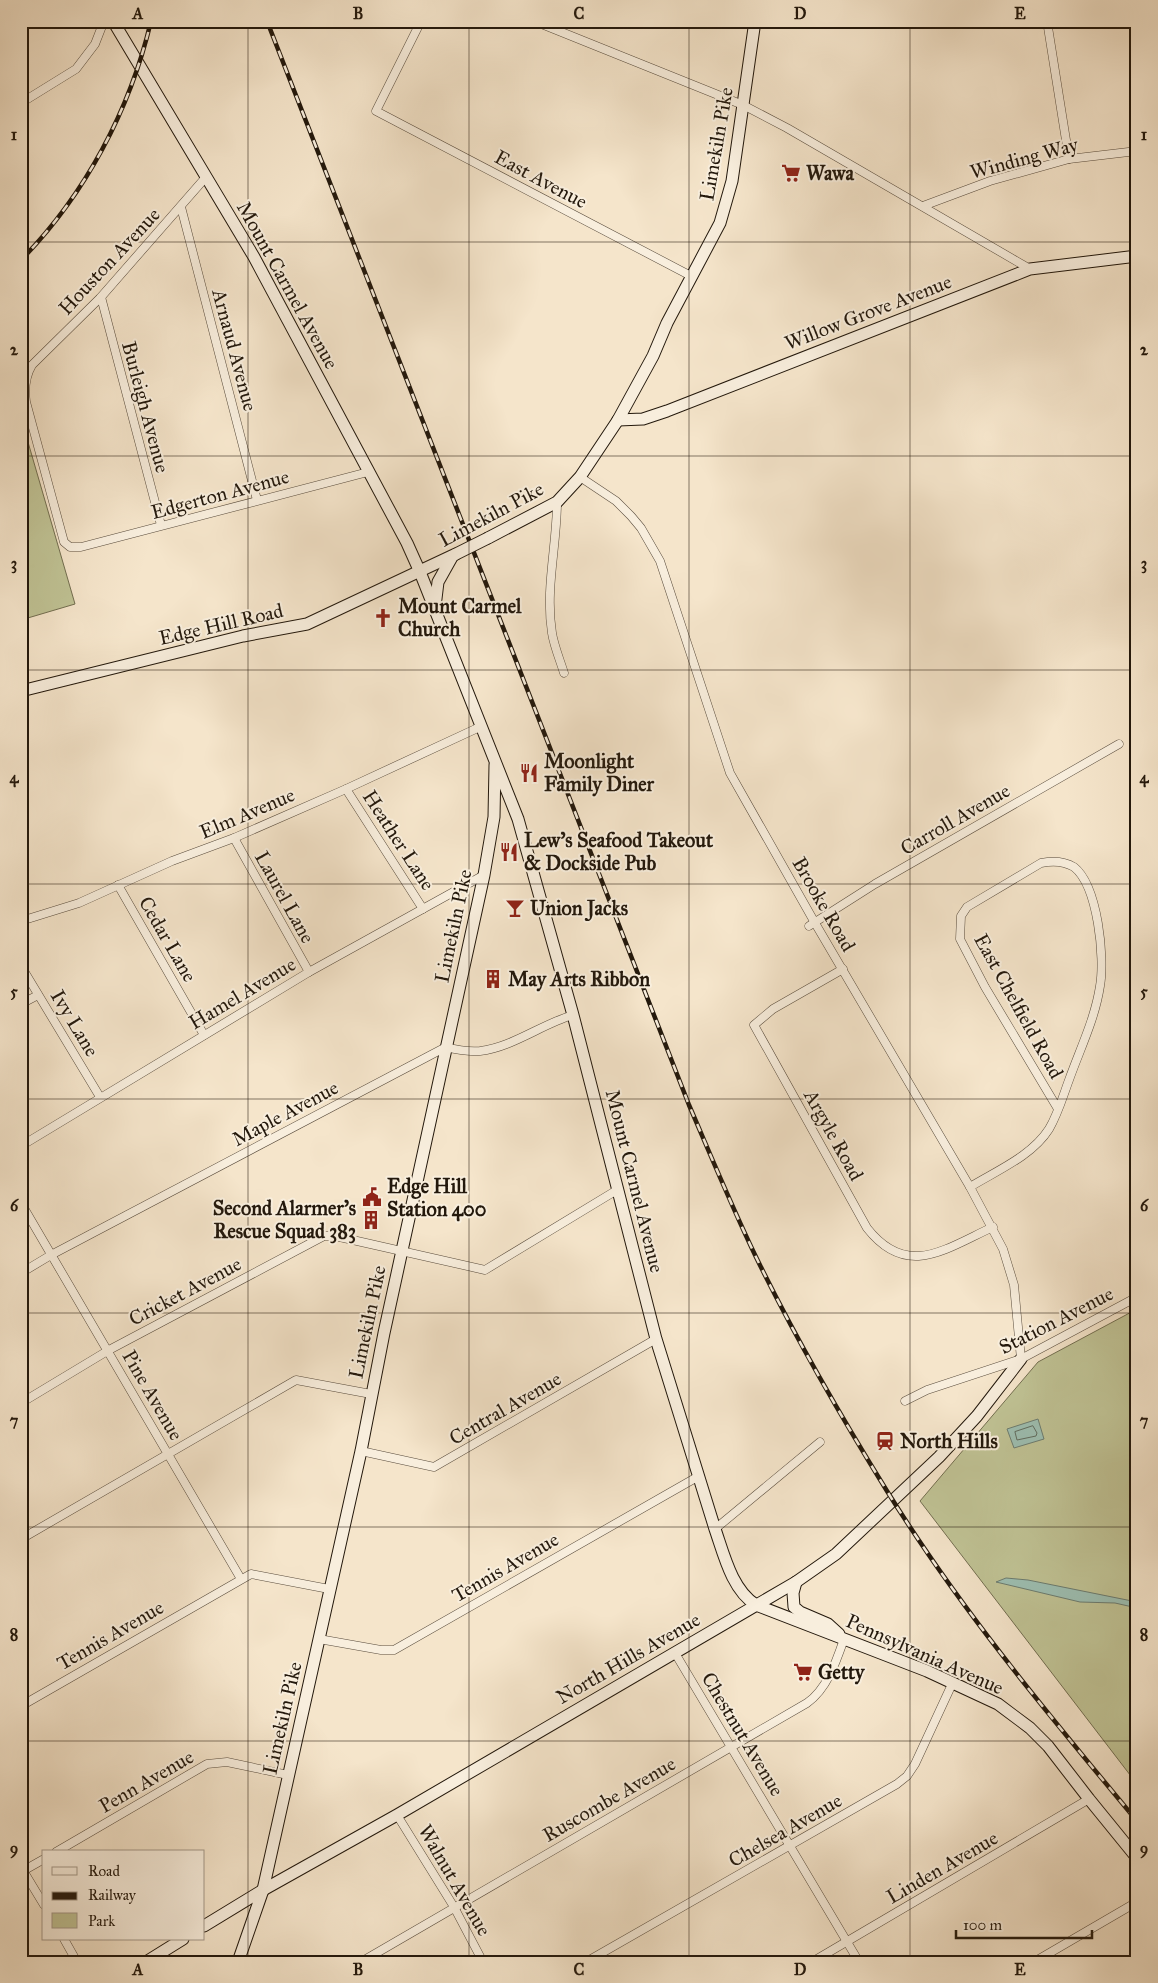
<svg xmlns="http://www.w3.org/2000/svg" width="1158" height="1983" font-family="'IM FELL Great Primer',serif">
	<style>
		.green { fill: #c0c395; stroke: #726e50 }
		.water { fill: #9dbfb2; stroke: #6c7c70 }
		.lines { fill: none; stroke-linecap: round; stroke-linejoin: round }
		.shore { stroke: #606c5f; stroke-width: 1 }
		.street-casing { stroke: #584b3c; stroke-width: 9 }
		.secondary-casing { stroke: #23180c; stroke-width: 13 }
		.street { stroke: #f8eedd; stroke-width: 8 }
		.secondary { stroke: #f8eedd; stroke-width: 11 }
		.rail-casing { stroke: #23180c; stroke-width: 4.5 }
		.rail { stroke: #f8eedd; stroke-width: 2.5; stroke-dasharray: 8; stroke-linecap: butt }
		.secondary-bridge-casing { stroke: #23180c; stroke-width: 13; stroke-linecap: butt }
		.secondary-bridge { stroke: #f8eedd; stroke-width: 11 }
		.grid { fill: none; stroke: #23180c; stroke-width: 1; stroke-opacity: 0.55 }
		.labels { text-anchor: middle; stroke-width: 4; stroke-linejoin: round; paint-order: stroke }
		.street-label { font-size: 20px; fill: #23180c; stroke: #f8eedd }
		.poi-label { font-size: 20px; font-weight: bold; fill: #23180c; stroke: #f8eedd; text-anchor: start }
		.neatline { fill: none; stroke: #23180c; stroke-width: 2 }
		.grid-label { font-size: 16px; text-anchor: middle; font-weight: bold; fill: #23180c }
	</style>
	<rect width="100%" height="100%" fill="#f5e5cb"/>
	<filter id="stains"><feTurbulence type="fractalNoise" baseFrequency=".004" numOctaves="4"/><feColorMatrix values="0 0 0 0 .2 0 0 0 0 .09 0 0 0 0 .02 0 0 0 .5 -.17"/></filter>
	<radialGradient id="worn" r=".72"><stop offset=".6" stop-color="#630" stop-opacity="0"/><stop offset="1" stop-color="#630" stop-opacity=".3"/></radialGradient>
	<g class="green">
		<path d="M21,418L75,604L21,620Z"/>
		<path d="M1137,1309V1784L920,1501L1038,1362Z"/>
	</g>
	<g class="water">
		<path d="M1038,1419L1044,1439L1014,1448L1007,1429Z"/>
		<path d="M1006,1578L1028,1580L1137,1602V1608L1115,1603L1080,1602L996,1582Z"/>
	</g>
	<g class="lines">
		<path class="shore" d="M1033,1426L1037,1433L1036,1436L1017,1440L1015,1432Z"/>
		<g class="street-casing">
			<g id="street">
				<path d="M421,21L376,111L691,276"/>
				<path d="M534,21L743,105L787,128L1030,269"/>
				<path d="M1047,21L1069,159"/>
				<path d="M21,103L76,69L95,44L104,21"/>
				<path d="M206,177L101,297L32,365C25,377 24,388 26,402L64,542L70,547H81L368,472"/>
				<path d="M923,206L990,181L1069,159L1137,151"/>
				<path d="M181,207L257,500"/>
				<path d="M101,297L161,525"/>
				<path d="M580,477L616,501L631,516L641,528L660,561L730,773L815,923L970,1187L1003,1249L1014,1285L1021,1359"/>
				<path d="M557,502C557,545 545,589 552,633C554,646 560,660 564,673"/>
				<path d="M346,789L423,909"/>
				<path d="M234,838L309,972"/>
				<path d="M118,885L204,1035"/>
				<path d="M21,921L79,903L172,861L234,838L346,789L482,726"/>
				<path d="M809,926L875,884L1119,744"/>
				<path d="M21,966L100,1097"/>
				<path d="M843,969L773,1009L754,1025L867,1228C907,1279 945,1249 993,1227"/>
				<path d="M21,1004L38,995"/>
				<path d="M21,1146L309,972L484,875"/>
				<path d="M970,1187C996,1171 1032,1156 1049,1129C1058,1114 1063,1096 1069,1080C1080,1049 1095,1019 1100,986C1105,958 1098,886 1074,867C1064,861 1051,861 1041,863L967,907L961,916L960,939L985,987L1058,1109"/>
				<path d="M21,1203L241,1579"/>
				<path d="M21,1273L51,1255L446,1047C457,1050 468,1052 480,1051C513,1047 542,1024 573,1015"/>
				<path d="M905,1401L927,1390L1021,1359L1137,1297"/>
				<path d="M21,1403L109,1350L324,1236H335L485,1270L617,1190"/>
				<path d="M361,1451L434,1467L656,1339"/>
				<path d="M715,1529L820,1442"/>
				<path d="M21,1539L296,1380L371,1394"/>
				<path d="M319,1639L381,1650H394L699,1476"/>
				<path d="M675,1653L859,1962"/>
				<path d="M21,1706L251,1574L329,1589"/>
				<path d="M397,1815L454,1907L483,1962"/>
				<path d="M56,1852L207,1764L227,1762L288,1775"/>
				<path d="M21,1867L44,1905"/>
				<path d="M21,1872L44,1859"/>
				<path d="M64,1939L77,1962"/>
				<path d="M361,1962L807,1703C827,1689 836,1662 844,1639"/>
				<path d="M586,1962L897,1784L907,1776L915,1764L953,1682"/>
				<path d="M812,1962L1089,1799"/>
				<path d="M1034,1962L1137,1902"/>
			</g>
		</g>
		<g class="secondary-casing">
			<g id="secondary">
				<path d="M113,21L254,257L407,543L420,572L518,819L573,1015L656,1339L715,1529C724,1555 732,1590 756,1605L927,1671L998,1704L1030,1728L1048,1746L1089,1799L1137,1858"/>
				<path d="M618,420L643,419L667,411L1030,269L1137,256"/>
				<path d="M488,538L557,502L580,477L618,420L653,356L667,323L720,223L732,181L755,21"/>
				<path d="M435,607L438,582L452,557"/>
				<path d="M21,691L243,636L307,624L456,554"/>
				<path d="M796,1582L793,1593L794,1607L800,1612L828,1624L839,1634"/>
				<path d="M204,1926L263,1890L397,1815L796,1582L836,1554L939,1457L977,1416L1021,1359"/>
				<path d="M146,1962L183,1939"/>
				<path d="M238,1962L263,1890L361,1451L384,1333L484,875L494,817L495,765"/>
			</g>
		</g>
		<use href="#street" class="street"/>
		<use href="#secondary" class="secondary"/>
		<g class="rail-casing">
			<g id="rail">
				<path d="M267,21L689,1105C711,1156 732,1207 756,1257C795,1337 840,1415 887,1491C960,1609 1049,1715 1137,1821"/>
				<path d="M21,260C85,195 130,110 151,21"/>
			</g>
		</g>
		<use href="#rail" class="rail"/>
		<g class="secondary-bridge-casing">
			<path id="secondary-bridge" d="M456,554L488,538"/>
		</g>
		<use href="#secondary-bridge" class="secondary-bridge"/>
	</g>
	<path class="grid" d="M248,21V1962M469,21V1962M689,21V1962M910,21V1962M21,242H1137M21,456H1137M21,670H1137M21,884H1137M21,1099H1137M21,1313H1137M21,1527H1137M21,1741H1137"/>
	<defs>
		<g id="supermarket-bare" transform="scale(1.5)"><path d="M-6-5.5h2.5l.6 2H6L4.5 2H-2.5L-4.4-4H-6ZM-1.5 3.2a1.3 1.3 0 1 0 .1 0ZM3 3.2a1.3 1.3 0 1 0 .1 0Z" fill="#8f2418" stroke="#f8eedd" stroke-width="2.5" paint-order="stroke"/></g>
		<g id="church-bare" transform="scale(1.5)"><path d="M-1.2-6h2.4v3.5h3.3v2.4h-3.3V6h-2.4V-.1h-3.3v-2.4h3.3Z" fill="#8f2418" stroke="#f8eedd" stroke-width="2.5" paint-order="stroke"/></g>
		<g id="restaurant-bare" transform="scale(1.5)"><path d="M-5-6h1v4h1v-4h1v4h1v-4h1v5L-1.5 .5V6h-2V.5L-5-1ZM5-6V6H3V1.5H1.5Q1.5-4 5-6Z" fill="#8f2418" stroke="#f8eedd" stroke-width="2.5" paint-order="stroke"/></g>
		<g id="bar-bare" transform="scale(1.5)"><path d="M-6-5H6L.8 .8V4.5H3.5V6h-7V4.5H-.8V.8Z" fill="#8f2418" stroke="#f8eedd" stroke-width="2.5" paint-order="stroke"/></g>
		<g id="building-bare" transform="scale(1.5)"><path d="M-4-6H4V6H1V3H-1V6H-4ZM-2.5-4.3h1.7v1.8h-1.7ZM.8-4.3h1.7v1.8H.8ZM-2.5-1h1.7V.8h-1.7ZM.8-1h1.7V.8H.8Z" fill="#8f2418" stroke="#f8eedd" stroke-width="2.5" paint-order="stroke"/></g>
		<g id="civic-bare" transform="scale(1.5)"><path d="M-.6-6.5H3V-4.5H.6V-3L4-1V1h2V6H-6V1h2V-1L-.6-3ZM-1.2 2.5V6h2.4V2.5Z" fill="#8f2418" stroke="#f8eedd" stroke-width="2.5" paint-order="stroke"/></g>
		<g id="station-bare" transform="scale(1.5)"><path d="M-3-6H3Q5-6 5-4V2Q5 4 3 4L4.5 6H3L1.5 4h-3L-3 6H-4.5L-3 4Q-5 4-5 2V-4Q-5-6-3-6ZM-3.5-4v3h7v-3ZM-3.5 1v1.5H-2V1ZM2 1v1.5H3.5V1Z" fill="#8f2418" stroke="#f8eedd" stroke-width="2.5" paint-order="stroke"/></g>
	</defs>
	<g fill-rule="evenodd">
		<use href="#supermarket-bare" x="791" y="173"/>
		<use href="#church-bare" x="383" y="618"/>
		<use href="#restaurant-bare" x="529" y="773"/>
		<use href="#restaurant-bare" x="509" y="852"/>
		<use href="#bar-bare" x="515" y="908"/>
		<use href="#building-bare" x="493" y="979"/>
		<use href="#civic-bare" x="372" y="1197"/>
		<use href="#building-bare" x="371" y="1220"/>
		<use href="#station-bare" x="885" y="1441"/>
		<use href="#supermarket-bare" x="803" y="1672"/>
	</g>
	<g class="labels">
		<g class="street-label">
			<text transform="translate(716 144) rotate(-80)" y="7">Limekiln Pike</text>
			<text transform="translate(1024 158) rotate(-15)" y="7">Winding Way</text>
			<text transform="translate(541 179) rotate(28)" y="7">East Avenue</text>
			<text transform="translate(109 261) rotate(-47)" y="7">Houston Avenue</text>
			<text transform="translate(288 285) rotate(61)" y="7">Mount Carmel Avenue</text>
			<text transform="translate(868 312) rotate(-21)" y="7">Willow Grove Avenue</text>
			<text transform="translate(235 350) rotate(75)" y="7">Arnaud Avenue</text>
			<text transform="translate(146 407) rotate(75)" y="7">Burleigh Avenue</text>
			<text transform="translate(220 494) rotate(-15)" y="7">Edgerton Avenue</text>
			<text transform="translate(491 514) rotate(-28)" y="7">Limekiln Pike</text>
			<text transform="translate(221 624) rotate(-13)" y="7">Edge Hill Road</text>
			<text transform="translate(247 813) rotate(-23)" y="7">Elm Avenue</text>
			<text transform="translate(955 819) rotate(-30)" y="7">Carroll Avenue</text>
			<text transform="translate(399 840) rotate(57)" y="7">Heather Lane</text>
			<text transform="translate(285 897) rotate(61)" y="7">Laurel Lane</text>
			<text transform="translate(824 904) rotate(60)" y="7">Brooke Road</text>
			<text transform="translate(453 926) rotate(-78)" y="7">Limekiln Pike</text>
			<text transform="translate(168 939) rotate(60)" y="7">Cedar Lane</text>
			<text transform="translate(242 993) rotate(-31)" y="7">Hamel Avenue</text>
			<text transform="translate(1019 1006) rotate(61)" y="7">East Chelfield Road</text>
			<text transform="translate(75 1023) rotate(59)" y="7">Ivy Lane</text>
			<text transform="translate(285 1113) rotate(-28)" y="7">Maple Avenue</text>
			<text transform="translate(834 1135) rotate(61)" y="7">Argyle Road</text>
			<text transform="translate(635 1181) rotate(76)" y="7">Mount Carmel Avenue</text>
			<text transform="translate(185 1291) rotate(-28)" y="7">Cricket Avenue</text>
			<text transform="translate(1056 1320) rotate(-27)" y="7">Station Avenue</text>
			<text transform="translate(367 1322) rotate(-78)" y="7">Limekiln Pike</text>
			<text transform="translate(153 1395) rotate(60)" y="7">Pine Avenue</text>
			<text transform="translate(505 1408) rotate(-30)" y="7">Central Avenue</text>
			<text transform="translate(505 1567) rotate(-30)" y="7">Tennis Avenue</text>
			<text transform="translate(110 1635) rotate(-30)" y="7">Tennis Avenue</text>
			<text transform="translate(925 1654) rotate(24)" y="7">Pennsylvania Avenue</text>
			<text transform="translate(628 1658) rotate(-30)" y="7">North Hills Avenue</text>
			<text transform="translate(282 1718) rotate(-77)" y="7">Limekiln Pike</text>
			<text transform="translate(743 1734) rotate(59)" y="7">Chestnut Avenue</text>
			<text transform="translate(146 1781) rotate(-30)" y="7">Penn Avenue</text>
			<text transform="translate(609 1799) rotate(-30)" y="7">Ruscombe Avenue</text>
			<text transform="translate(785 1830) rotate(-30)" y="7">Chelsea Avenue</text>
			<text transform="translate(942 1867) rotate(-30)" y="7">Linden Avenue</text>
			<text transform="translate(455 1880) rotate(60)" y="7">Walnut Avenue</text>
		</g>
		<g class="poi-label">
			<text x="806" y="180">Wawa</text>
			<text x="398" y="613">Mount Carmel<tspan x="398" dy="23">Church</tspan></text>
			<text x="544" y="768">Moonlight<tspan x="544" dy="23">Family Diner</tspan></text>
			<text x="524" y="847">Lew's Seafood Takeout<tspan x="524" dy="23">&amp; Dockside Pub</tspan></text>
			<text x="530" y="915">Union Jacks</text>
			<text x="508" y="986">May Arts Ribbon</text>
			<text x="387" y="1193">Edge Hill<tspan x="387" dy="23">Station 400</tspan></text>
			<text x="356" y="1215" text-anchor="end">Second Alarmer's<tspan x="356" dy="23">Rescue Squad 383</tspan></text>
			<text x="900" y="1448">North Hills</text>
			<text x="818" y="1679">Getty</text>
		</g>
	</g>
	<rect width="1158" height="1983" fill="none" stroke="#f5e5cb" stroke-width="55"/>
	<rect x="42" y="1850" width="162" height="90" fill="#f8eedd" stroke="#a39889"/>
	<rect x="52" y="1867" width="25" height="8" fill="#f8eedd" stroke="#a39889"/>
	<text x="88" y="1876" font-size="15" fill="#23180c">Road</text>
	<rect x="52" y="1892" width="25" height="8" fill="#23180c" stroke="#a39889"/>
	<text x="88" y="1900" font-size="15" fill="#23180c">Railway</text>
	<rect x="52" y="1913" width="25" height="15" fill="#c0c395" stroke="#a39889"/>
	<text x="88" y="1926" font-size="15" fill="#23180c">Park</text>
	<path d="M956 1930v8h136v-8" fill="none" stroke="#23180c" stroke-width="2.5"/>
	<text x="963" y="1930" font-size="15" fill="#23180c" stroke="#f8eedd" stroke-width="4" paint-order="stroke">100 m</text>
	<rect x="28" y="28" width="1102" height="1928" class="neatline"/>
	<g class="grid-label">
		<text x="138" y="19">A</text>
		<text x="358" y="19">B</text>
		<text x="579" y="19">C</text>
		<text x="800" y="19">D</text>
		<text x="1020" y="19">E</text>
		<text x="14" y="140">1</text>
		<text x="1144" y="140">1</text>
		<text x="14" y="355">2</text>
		<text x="1144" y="355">2</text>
		<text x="14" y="569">3</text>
		<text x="1144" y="569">3</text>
		<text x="14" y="783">4</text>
		<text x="1144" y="783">4</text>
		<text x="14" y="997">5</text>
		<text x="1144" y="997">5</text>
		<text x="14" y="1211">6</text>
		<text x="1144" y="1211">6</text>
		<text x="14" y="1426">7</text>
		<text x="1144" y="1426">7</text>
		<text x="14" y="1640">8</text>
		<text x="1144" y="1640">8</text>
		<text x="14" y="1854">9</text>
		<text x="1144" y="1854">9</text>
		<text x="138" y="1975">A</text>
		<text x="358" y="1975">B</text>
		<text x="579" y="1975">C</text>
		<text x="800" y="1975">D</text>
		<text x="1020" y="1975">E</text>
	</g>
	<rect width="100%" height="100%" filter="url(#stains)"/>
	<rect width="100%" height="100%" fill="url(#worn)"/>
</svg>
